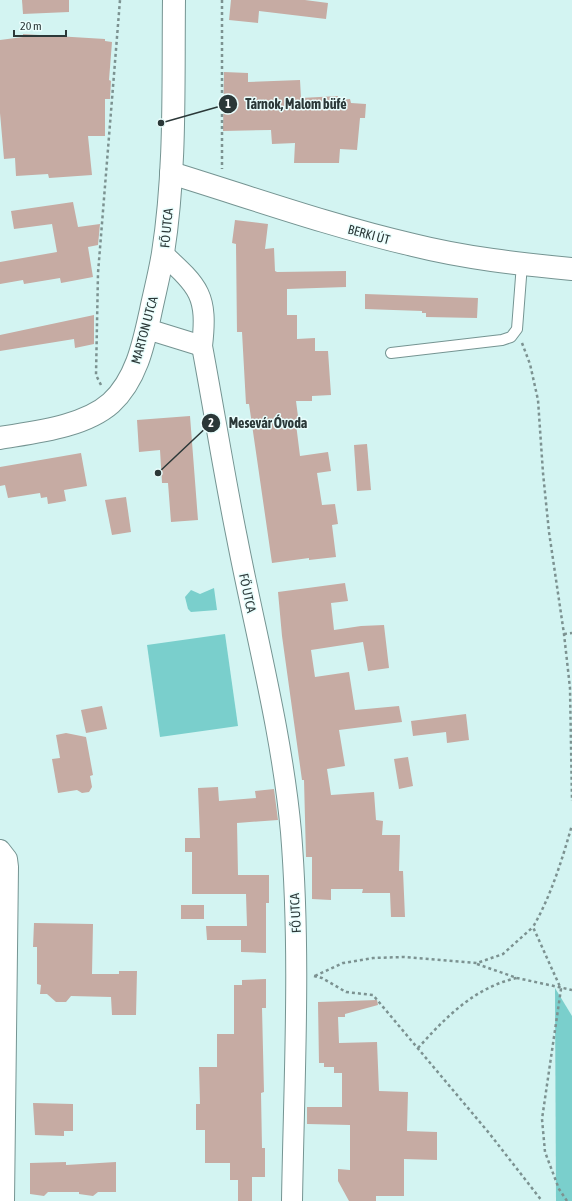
<svg xmlns="http://www.w3.org/2000/svg" width="572" height="1201" font-family="'Asap Condensed',sans-serif">
	<style>
		.green { fill: #7acfcc }
		.building { fill: #c6aba3 }
		.lines { fill: none; stroke-linecap: round; stroke-linejoin: round }
		.service-casing { stroke: #759492; stroke-width: 12 }
		.minor-casing { stroke: #759492; stroke-width: 22 }
		.tertiary-casing { stroke: #759492; stroke-width: 24 }
		.path { stroke: #7c9291; stroke-width: 2.5; stroke-dasharray: 3 3; stroke-linecap: butt }
		.service { stroke: #fff; stroke-width: 10 }
		.minor { stroke: #fff; stroke-width: 20 }
		.tertiary { stroke: #fff; stroke-width: 22 }
		.labels { text-anchor: middle; stroke-width: 3; stroke-linejoin: round; paint-order: stroke }
		.street-label { font-size: 13px; fill: #2b3838; stroke: #eafefd }
		.leader { fill: none; stroke: #2b3838; stroke-width: 1.5 }
		.callout-dot { fill: #2b3838; stroke: #eafefd; stroke-width: 1.5 }
		.mark-label { font-size: 12px; text-anchor: middle; font-weight: bold; fill: #fff }
		.callout-label { font-size: 14px; text-anchor: middle; font-weight: bold; fill: #2b3838; stroke: #eafefd; stroke-width: 3; stroke-linejoin: round; paint-order: stroke }
	</style>
	<rect width="100%" height="100%" fill="#d3f4f2"/>
	<g class="green">
		<path d="M214,588L217,610L191,612L188,609L185,597L191,590L200,594Z"/>
		<path d="M225,634L238,726L160,737L147,645Z"/>
		<path d="M555,988L572,1016V1201H556Z"/>
	</g>
	<g class="building">
		<path d="M22,0H69V12L23,14Z"/>
		<path d="M231,0H305L328,3L326,19L259,11L258,23L229,20Z"/>
		<path d="M23,34L105,39V41L112,42L109,80L111,81L110,99H105V136H88L92,175L49,178L48,174L16,176L15,158L4,159L0,113V40L23,37Z"/>
		<path d="M224,72L248,73V82L300,80L301,98L338,96V100L350,99L351,103L366,104L365,118H360L357,150L340,149L339,163H294L295,143L272,144L271,130L223,131Z"/>
		<path d="M73,202L78,227L100,224L98,245L88,247L93,277L61,283L60,278L24,284L23,280L0,284V262L57,252L52,224L14,229L11,211Z"/>
		<path d="M235,220L268,224L265,249L274,248L275,271L277,272L346,271V287L287,289V315H297V339L315,338V351H328L331,395L312,396V401H296L299,424H296L300,456L328,452L331,471L317,473L322,505L335,504L338,524L332,525L336,557L309,560V558L272,563L249,404H246L242,332H237L236,244L232,243Z"/>
		<path d="M365,294L478,298L477,318L426,317V313H422V311L365,309Z"/>
		<path d="M94,315V344L75,348L74,339L0,351V335Z"/>
		<path d="M190,416L198,520L171,522L168,483H162L160,450L139,452L137,420Z"/>
		<path d="M367,444L371,490L357,491L354,445Z"/>
		<path d="M81,453L87,486L64,490L66,501L48,504L47,497L41,498L40,493L8,498L5,485L0,486V467Z"/>
		<path d="M126,497L131,532L112,535L105,500Z"/>
		<path d="M345,583L348,601L331,603L334,630L361,626L384,625L389,668L368,671L363,642L311,650L315,677L349,672L355,710L399,706L402,722L339,730L345,766L327,769L331,795L374,792L376,820L383,821L382,835H400L399,871H403L405,917H391L390,893H362L363,889H331V900L312,899V857H306L304,780H302L282,636L278,592Z"/>
		<path d="M102,706L107,729L86,733L81,710Z"/>
		<path d="M466,714L469,740L447,743L446,732L413,736L411,721Z"/>
		<path d="M66,733L86,737L93,775L90,776L92,787L89,792L82,793L77,790L58,793L52,759L60,758L56,735Z"/>
		<path d="M408,757L413,786L399,789L394,759Z"/>
		<path d="M218,787L219,801L256,798L255,791L274,789L278,820L237,823L238,875H269V903H266V953L241,952V940H207L206,926H247L246,894H192V852H185V838H200L198,788Z"/>
		<rect x="181" y="905" width="23" height="14"/>
		<path d="M34,923L93,924L92,974H119V971H137L136,1015H112L111,997L71,996L66,1002H56L47,994H40L41,985L37,984V947H33Z"/>
		<path d="M266,979V1008H262L264,1092L261,1093L262,1148H265V1177H252V1201H238V1180H230V1163H205V1130H196V1104H200L199,1067H217V1034H234V985H242V980Z"/>
		<path d="M377,1000L378,1005L345,1014V1017H338L339,1043L377,1042L379,1091L408,1092L407,1131L437,1132V1160L404,1159V1196H376V1201H349L338,1181V1169L350,1170V1125L307,1124V1107H342V1073H334V1067H324V1063H319L318,1002Z"/>
		<path d="M33,1103L73,1104V1131H64V1136L35,1135Z"/>
		<path d="M66,1162V1165L116,1162V1192H98L93,1196L79,1194V1192H48L44,1196L30,1194V1163Z"/>
	</g>
	<g class="lines">
		<g class="service-casing">
			<path id="service" d="M391,353L502,340L511,337L517,329L522,264"/>
		</g>
		<g class="minor-casing">
			<g id="minor">
				<path d="M163,254C199,287 208,295 202,346C214,410 224,474 237,538C256,636 282,733 291,832C301,955 294,1078 292,1201"/>
				<path d="M147,329L202,346"/>
				<path d="M0,850L7,859L8,867L4,1201"/>
			</g>
		</g>
		<g class="tertiary-casing">
			<g id="tertiary">
				<path d="M171,173C252,198 331,226 413,245C465,258 519,264 572,269"/>
				<path d="M0,438C35,432 84,427 111,403C137,379 144,342 151,310C155,291 160,272 163,253C176,170 173,84 174,0"/>
			</g>
		</g>
		<g class="path">
			<path d="M222,0V169"/>
			<path d="M522,343L530,364L538,400L543,473L549,532L564,634L570,688L572,801"/>
			<path d="M101,385L96,375L98,273L120,0"/>
			<path d="M564,634L572,633"/>
			<path d="M477,964L517,978L572,990"/>
			<path d="M314,976L322,978L346,992L373,995L489,1133L542,1201"/>
			<path d="M315,976L343,963L373,958L404,957L477,963L503,954L533,927"/>
			<path d="M418,1048C446,1017 475,987 517,978"/>
			<path d="M567,1201L559,1189L545,1152L542,1119L561,989L533,927C551,896 562,860 572,825"/>
		</g>
		<use href="#service" class="service"/>
		<use href="#minor" class="minor"/>
		<use href="#tertiary" class="tertiary"/>
	</g>
	<g class="labels">
		<g class="street-label">
			<text transform="translate(166 228) rotate(-85)" y="5">FŐ UTCA</text>
			<text transform="translate(369 234) rotate(15)" y="5">BERKI ÚT</text>
			<text transform="translate(144 330) rotate(-75)" y="5">MARTON UTCA</text>
			<text transform="translate(248 593) rotate(78)" y="5">FŐ UTCA</text>
			<text transform="translate(295 913) rotate(-93)" y="5">FŐ UTCA</text>
		</g>
	</g>
	<path class="leader" d="M161 123L228 104M158 473L211 423"/>
	<g class="callout-dot">
		<circle cx="161" cy="123" r="4"/>
		<circle cx="158" cy="473" r="4"/>
		<circle cx="228" cy="104" r="10"/>
		<circle cx="211" cy="423" r="10"/>
	</g>
	<g class="mark-label">
		<text x="228" y="108">1</text>
		<text x="211" y="427">2</text>
	</g>
	<g class="callout-label">
		<text x="296" y="109">Tárnok, Malom büfé</text>
		<text x="268" y="428">Mesevár Óvoda</text>
	</g>
	<path d="M14 30v6h52v-6" fill="none" stroke="#2b3838" stroke-width="2"/>
	<text x="20" y="30" font-size="12" fill="#2b3838" stroke="#eafefd" stroke-width="3" paint-order="stroke">20 m</text>
</svg>
